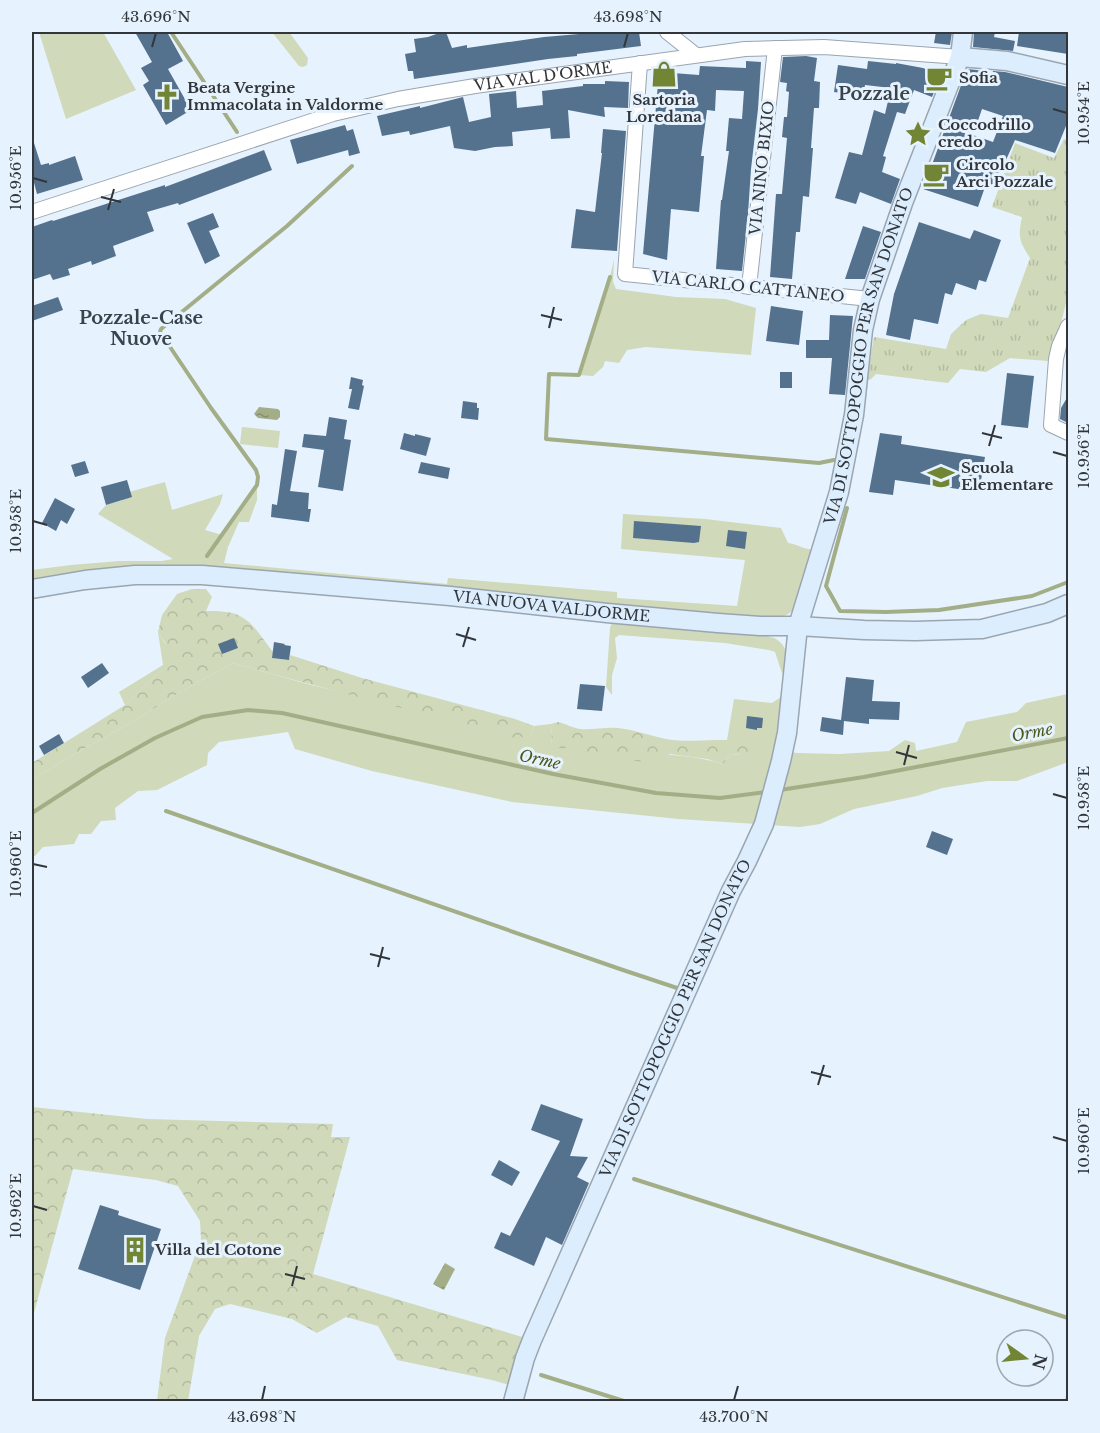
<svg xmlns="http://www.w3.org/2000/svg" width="1100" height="1433" font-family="'Libre Baskerville',serif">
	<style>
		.green { fill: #d0d9b9 }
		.forest { fill: url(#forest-crowns) }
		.park { fill: url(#park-tufts) }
		.water { fill: url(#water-ripples) }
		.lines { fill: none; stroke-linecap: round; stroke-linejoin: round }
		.stream { stroke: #a3ae87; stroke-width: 4 }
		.building { fill: #54728e; fill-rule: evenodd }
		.street-casing { stroke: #9aa5b0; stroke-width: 16 }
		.secondary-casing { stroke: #9aa5b0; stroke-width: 21 }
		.street { stroke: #fff; stroke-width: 14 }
		.secondary { stroke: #dceefe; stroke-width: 18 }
		.ticks { fill: none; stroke: #32363b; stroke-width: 2 }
		.labels { text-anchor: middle; stroke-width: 6; stroke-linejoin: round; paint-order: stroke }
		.street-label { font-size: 15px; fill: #32363b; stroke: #e6f2fd }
		.poi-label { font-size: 15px; font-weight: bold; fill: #32363b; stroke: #e6f2fd; text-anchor: start }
		.water-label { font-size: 16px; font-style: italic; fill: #4a571a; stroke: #e6f2fd }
		.quarter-label { font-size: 18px; font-weight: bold; fill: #39434c; stroke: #e6f2fd }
		.neatline { fill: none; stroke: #32363b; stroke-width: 2 }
		.ticks-label { font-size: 15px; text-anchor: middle; fill: #32363b }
	</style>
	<defs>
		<pattern id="forest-crowns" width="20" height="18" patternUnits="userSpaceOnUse" patternTransform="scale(1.5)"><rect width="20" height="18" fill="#d0d9b9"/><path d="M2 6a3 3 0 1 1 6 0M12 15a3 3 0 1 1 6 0" fill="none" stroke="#b3bba0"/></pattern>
		<pattern id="park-tufts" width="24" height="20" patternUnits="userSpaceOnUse" patternTransform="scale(1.5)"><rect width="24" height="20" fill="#d0d9b9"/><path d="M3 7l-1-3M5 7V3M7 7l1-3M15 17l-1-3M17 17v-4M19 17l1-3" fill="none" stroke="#b3bba0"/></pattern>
		<pattern id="water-ripples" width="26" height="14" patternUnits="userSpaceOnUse" patternTransform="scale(1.5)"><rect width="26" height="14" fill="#a3ae87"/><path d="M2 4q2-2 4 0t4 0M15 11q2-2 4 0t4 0" fill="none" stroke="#858e70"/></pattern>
	</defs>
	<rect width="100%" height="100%" fill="#e6f2fd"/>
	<g class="green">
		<path d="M39,32H103L136,90L66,119Z"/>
		<path d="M272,32H289L308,58L307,65L303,67L299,66Z"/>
		<path d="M614,259L613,282L616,289L676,297L725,299L756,308L751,355L646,347L627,350L619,363L605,361L603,367L593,376L579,375L610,277Z"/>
		<path d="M242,427L280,431L278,448L240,444Z"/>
		<path d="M165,482L172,510L223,494L220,504L205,530L222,535L257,485V500L249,522H239L228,547L224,563L447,584L448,578L617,592V598L737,606L745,560L621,549L623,514L705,519L781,528L788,543C803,545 803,552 821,548C815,563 803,603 791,612C779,621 751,622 736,624L202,575L32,589V570L71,565L120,561H162L173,559L98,514L106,505L123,500L122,494Z"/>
		<path d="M612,622L766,636C769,637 773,637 776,639C788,646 789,661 788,673H782L775,652L769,650L725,643L619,635L615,638L617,658L612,675V695L606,687L610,628Z"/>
		<path d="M158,632L164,642L183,659L157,674L125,705L119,692L163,665Z"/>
		<path d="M233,663L311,685L531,736L534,726L551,724L552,748H571L583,756C630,755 677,750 723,764L731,754L742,755L748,742L727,740L734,699L772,703L781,697L784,710L783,750L796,753L840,754L889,751L905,740L915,743L916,751L957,742L966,722L1017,712L1026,703L1068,694V762L1017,781H987L942,788L917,796L854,809L820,824L800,827L679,819L512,802L372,771L295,749L288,732L219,742L208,753L207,765L157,790L138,791L115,808L116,820L101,821L91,834H79L74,844L43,847L35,856L32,857V780L78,752L127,725L187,688Z"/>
	</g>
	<g class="forest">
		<path d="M192,589H206L212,597L206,611C217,611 230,611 240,616C254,623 263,640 273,652L272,658L289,660L290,655L362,678L515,719L534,726L531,736L515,738C421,712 327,690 233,663L187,688L127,725L78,752L32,780V763L125,705L157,674L182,659C172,653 164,642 158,632L162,615L177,594Z"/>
		<path d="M558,722C566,724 573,728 580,729C593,730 605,727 618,728C636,730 654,737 672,740C693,743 744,735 759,746L755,753L742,755L731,754L723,764L707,759L670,754L656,763L582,756L571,748H552L551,724Z"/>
		<path d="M32,1107L147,1119L333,1124L331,1137H350L313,1274L532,1340L516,1387L492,1380L397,1360L378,1326L346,1317L317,1333L292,1319L230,1304L215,1309L199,1336L188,1401H157L165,1338L201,1239L200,1221L178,1186L156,1180L73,1169L34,1313L32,1312Z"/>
	</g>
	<path class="park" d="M1064,139L1068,141V295L1061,323L1048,361L1010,358L986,372L960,369L948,383L876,374L871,379L866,381L874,337L946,349L951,334L966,320L981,314L1008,318L1030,258C1019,241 1018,237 1022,217L992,207L1015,143L1054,158Z"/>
	<g class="water">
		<path d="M259,407L278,409L280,411V417L277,420L258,418L254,414Z"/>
		<path d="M445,1263L455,1269L444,1290L433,1284Z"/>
	</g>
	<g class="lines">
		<g class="stream">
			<path d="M171,32L237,132"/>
			<path d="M610,277L579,375L549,374L546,439L819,463L834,460"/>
			<path d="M847,508L826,586L840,611L886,612L939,610L1032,596L1068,582"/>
			<path d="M207,556L257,485L258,477L256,470L211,408L162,335L160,332L161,329L287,226L352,166"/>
			<path d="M780,790L864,777L1068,738"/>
			<path d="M166,811L620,969L677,988"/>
			<path d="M32,813L100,769L155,738L202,717L248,710L282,713L553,774L656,793L720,798L766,792"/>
			<path d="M634,1179L1068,1318"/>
			<path d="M541,1375L627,1402"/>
			<path d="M1067,1402L1068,1396"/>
		</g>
	</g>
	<g class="building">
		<path d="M135,32H167L183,61L168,69L191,110L166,125L143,85L149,81L141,68L152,62Z"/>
		<path d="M442,32H446L452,48L467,45V48L544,37L579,34V32H639L641,46L577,54V56L548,59L414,79L413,71H408L405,54L416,52L414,39L428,37Z"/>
		<path d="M936,32H952L950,45L934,43Z"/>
		<path d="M974,32H995L994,37L1015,41L1013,51L973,47Z"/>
		<path d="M1019,32H1068V54L1017,46Z"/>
		<path d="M806,56L817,58L814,81L820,82L819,108H814L811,148H813L809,197L803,196L800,232H796L792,279L770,277L776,194H782L787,138L782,137L784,117H787L789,92L786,91L787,83L780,82L783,57Z"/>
		<path d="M746,61L761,62L758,109L751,169L748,214L742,271L716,269L721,200H722L729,151H726L729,118L742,119L744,91L716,90L715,111L707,110L701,156H704L699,212L671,209L667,260L643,254L659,72L699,75L700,66L746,68Z"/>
		<path d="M868,61L896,64V63L923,68L941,75L932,97L914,90L905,114L897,112L883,156L886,157L882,172L900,179L891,204L860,192L856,204L835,198L849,152L862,155L874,110L885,114L891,88L865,85L863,96L834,92L838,65L867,69Z"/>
		<path d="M967,69L977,70L992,75L993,71L1005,72L1068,87V121L1055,153L1015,140L993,189L985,187L978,207L923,189ZM982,109L1003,116L993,142L973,135Z"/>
		<path d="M605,81L629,82L628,108L604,107L605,117L568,110L570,138L551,139L550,128L512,132L513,146L495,147L475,151L454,148L450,126L410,135L409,131L382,136L377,116L420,106V108L463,97L469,122L491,117L489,94L516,91L517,108L543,105L542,91L583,86V84H605Z"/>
		<path d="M345,125L347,131L353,129L360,153L349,156L348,150L297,164L290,140Z"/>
		<path d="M603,129L626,131L617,251L571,248L576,209L595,212L602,153H601Z"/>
		<path d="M32,143H34L41,165L49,163V165L75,156L83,180L37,194L32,175Z"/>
		<path d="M264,150L272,170L179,205L178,203L147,212L154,231L113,246L116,256L92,265L91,261L68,269L70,275L53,280L50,274L32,280V227L52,220L53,221L165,185V187Z"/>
		<path d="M213,213L219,227L209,231L220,256L205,264L187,223Z"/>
		<path d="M919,222L970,239L974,230L1001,240L986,282L979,280L976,290L956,283L952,295L945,293L938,324L914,319L910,340L886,335L894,294Z"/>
		<path d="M863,226L881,232L865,279H845Z"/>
		<path d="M58,297L63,310L32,321V306Z"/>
		<path d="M771,306L803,311L799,345L766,341Z"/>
		<path d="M830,315L853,316L845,395L829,394L832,358H806V340H829Z"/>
		<rect x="780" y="372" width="12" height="16"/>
		<path d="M1007,373L1034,376L1028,428L1001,425Z"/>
		<path d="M351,377L363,380L362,385L364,386L359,410L348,408L352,389H349Z"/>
		<path d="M1068,396V423L1060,419L1061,408Z"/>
		<path d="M463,401L477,403V408H479L478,420L461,418Z"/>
		<path d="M329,417L347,420L344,439L351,440L343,491L318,487L324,450L302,447L304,434L326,436Z"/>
		<path d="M404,433L415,436V434L431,438L426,456L400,449Z"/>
		<path d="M880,433L902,436L901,444L985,457L979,492L895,480L893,495L869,492Z"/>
		<path d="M285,449L297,451L290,491L309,493L308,509H311L309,522L271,517L272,504L277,505Z"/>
		<path d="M85,461L89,473L75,477L71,465Z"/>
		<path d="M421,462L450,468L448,479L418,473Z"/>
		<path d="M127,480L132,497L106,505L101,487Z"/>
		<path d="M55,498L75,509L67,524L61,520L56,531L42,523Z"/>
		<path d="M634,521L701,526L699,542L694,543L633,538Z"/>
		<path d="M728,530L747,532L745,549L726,546Z"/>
		<path d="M234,638L238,648L222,654L218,644Z"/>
		<path d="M274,642L285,644L284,645L291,646L289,660L272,658Z"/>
		<path d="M102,663L109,673L88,688L81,677Z"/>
		<path d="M846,677L874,680L872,701L900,702L899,720L869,719V724L844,721L843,735L820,731L822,717L841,720Z"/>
		<path d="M580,684L605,686L602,711L577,709Z"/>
		<path d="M747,716L763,718L762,728H757V730L746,728Z"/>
		<path d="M59,734L64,743L44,755L39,746Z"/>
		<path d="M932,831L953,839L947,855L926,847Z"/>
		<path d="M541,1104L583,1119L570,1156L588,1157L577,1177L589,1183L562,1245L546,1237L534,1266L494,1248L501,1232L510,1236L560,1141L531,1130Z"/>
		<path d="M499,1160L520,1172L512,1186L491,1175Z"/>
		<path d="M100,1205L119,1211L118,1215L161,1229L140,1290L78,1269Z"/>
	</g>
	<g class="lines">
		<g class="street-casing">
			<g id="street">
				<path d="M667,32L696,55"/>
				<path d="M640,63L625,274L870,299"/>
				<path id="s1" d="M32,212L333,114L398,99L475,86L745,49L824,47L960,57"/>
				<path d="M749,287L775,48"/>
				<path d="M1068,326L1059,346L1056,359L1051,425L1068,433"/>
			</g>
		</g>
		<g class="secondary-casing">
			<g id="secondary">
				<path d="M960,57L1007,61L1068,75"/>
				<path id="s2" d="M32,589L85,580L135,575H202L450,596L607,613L718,623L760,626H798L864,630L915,631L982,629L1047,613L1068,604"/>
				<path id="s3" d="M513,1402L525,1358L532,1340L731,891L747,861L764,824L781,761L787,733L798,626L839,492L854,415L863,330L870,299L903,203L960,57L963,32"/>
			</g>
		</g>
		<use href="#street" class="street"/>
		<use href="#secondary" class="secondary"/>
	</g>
	<path class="ticks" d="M152,47L156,33M624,47L628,33M1053,109L1067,113M33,178L47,182M101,197L121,202M108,210L114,189M541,315L562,320M549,328L554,307M982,433L1002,438M989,446L995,425M1053,452L1067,456M33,521L47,525M456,634L476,640M463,647L469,627M896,752L917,758M904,765L909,745M1053,794L1067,798M33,864L47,867M370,954L390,959M378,967L383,947M811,1072L831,1077M818,1085L824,1065M1053,1137L1067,1141M33,1206L47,1210M285,1274L305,1279M292,1286L297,1266M262,1400L265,1386M734,1400L738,1386"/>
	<defs>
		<g id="shop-bare" transform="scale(2.07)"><path d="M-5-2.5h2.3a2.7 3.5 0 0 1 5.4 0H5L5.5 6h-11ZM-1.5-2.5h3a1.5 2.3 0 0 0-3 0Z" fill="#728535" stroke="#e6f2fd" stroke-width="2.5" paint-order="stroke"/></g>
		<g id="cafe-bare" transform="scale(2.07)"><path d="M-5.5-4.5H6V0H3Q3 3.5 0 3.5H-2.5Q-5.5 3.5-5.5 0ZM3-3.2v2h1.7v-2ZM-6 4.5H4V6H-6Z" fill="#728535" stroke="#e6f2fd" stroke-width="2.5" paint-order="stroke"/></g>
		<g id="church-bare" transform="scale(2.07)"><path d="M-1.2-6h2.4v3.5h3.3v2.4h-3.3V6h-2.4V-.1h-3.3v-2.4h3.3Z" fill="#728535" stroke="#e6f2fd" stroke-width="2.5" paint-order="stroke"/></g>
		<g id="sight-bare" transform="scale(2.07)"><path d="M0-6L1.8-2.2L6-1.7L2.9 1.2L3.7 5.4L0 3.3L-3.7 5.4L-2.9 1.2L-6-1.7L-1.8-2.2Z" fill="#728535" stroke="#e6f2fd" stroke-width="2.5" paint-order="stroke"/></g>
		<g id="school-bare" transform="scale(2.07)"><path d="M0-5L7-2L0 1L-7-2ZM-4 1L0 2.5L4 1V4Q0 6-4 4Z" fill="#728535" stroke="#e6f2fd" stroke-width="2.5" paint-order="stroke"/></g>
		<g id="building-bare" transform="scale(2.07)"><path d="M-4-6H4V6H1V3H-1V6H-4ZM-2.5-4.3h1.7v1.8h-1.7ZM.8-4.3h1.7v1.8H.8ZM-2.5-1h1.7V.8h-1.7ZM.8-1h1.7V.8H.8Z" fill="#728535" stroke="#e6f2fd" stroke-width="2.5" paint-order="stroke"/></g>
	</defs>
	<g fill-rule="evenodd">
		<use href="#shop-bare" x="664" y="74"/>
		<use href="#cafe-bare" x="939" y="78"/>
		<use href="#church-bare" x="167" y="97"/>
		<use href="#sight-bare" x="918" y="134"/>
		<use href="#cafe-bare" x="936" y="174"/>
		<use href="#school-bare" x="941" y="477"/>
		<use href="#building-bare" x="135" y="1250"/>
	</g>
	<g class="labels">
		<g class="street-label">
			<text dy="5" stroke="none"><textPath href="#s1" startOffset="530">VIA VAL D'ORME</textPath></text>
			<text transform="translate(762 168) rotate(-84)" y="5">VIA NINO BIXIO</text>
			<text transform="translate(748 287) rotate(6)" y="5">VIA CARLO CATTANEO</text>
			<text dy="5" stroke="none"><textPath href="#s3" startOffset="1112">VIA DI SOTTOPOGGIO PER SAN DONATO</textPath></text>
			<text dy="5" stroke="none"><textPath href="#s2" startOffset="522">VIA NUOVA VALDORME</textPath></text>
			<text dy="5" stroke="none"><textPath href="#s3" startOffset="417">VIA DI SOTTOPOGGIO PER SAN DONATO</textPath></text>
		</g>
		<g class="poi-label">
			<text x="959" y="83">Sofia</text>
			<text x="187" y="93">Beata Vergine<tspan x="187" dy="17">Immacolata in Valdorme</tspan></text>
			<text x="664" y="105" text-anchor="middle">Sartoria<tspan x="664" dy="17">Loredana</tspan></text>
			<text x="938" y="130">Coccodrillo<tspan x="938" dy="17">credo</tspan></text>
			<text x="956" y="170">Circolo<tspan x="956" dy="17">Arci Pozzale</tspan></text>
			<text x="961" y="473">Scuola<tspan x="961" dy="17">Elementare</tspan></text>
			<text x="155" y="1255">Villa del Cotone</text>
		</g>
		<g class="water-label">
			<text transform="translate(1032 732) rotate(-11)" y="6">Orme</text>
			<text transform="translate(540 759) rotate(12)" y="6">Orme</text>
		</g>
		<g class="quarter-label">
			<text x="874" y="100">Pozzale</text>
			<text x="141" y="324">Pozzale-Case<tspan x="141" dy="21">Nuove</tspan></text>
		</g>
	</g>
	<rect width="1100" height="1433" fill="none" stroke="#e6f2fd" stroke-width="66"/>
	<g transform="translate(1025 1358) rotate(105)"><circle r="28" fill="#e6f2fd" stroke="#9ea7af" stroke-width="1.5"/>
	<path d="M0-4.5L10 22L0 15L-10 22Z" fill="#728535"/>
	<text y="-9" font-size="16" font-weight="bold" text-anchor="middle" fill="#32363b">N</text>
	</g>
	<rect x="33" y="33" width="1034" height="1367" class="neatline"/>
	<g class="ticks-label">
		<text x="156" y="22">43.696°N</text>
		<text x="628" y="22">43.698°N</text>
		<text transform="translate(1084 113) rotate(-90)" y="5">10.954°E</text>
		<text transform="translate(16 178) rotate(-90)" y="5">10.956°E</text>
		<text transform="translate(1084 456) rotate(-90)" y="5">10.956°E</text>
		<text transform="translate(16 521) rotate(-90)" y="5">10.958°E</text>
		<text transform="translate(1084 798) rotate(-90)" y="5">10.958°E</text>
		<text transform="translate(16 864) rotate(-90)" y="5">10.960°E</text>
		<text transform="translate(1084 1141) rotate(-90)" y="5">10.960°E</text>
		<text transform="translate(16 1206) rotate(-90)" y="5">10.962°E</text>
		<text x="262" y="1422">43.698°N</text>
		<text x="734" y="1422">43.700°N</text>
	</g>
</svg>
